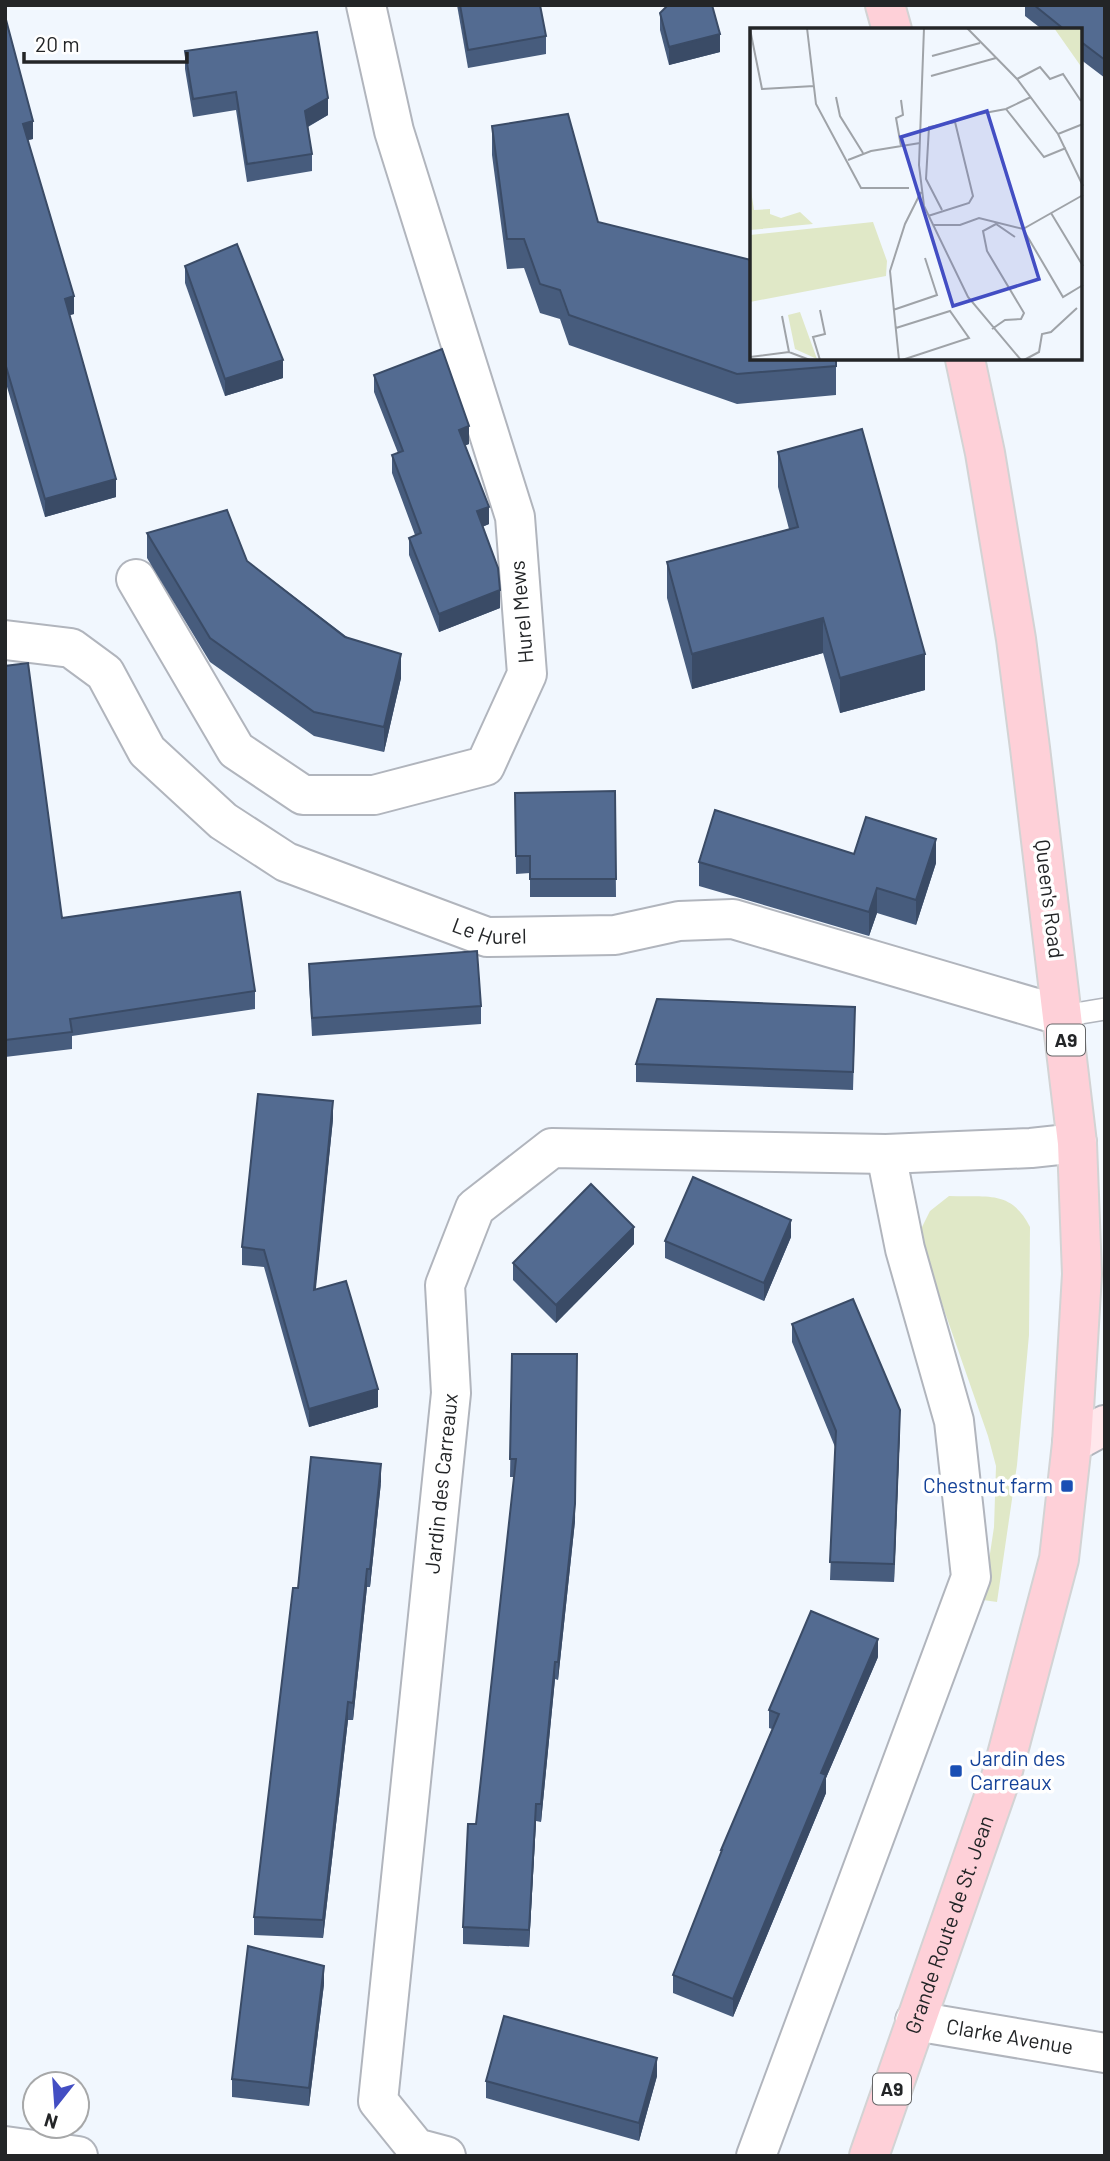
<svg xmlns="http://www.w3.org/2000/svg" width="1110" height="2161" font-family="Barlow,sans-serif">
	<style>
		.green { fill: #e0e8c7 }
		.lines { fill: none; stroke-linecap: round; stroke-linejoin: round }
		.lane-casing { stroke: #b1b5bd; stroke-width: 24 }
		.street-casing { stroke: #b1b5bd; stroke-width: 42 }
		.secondary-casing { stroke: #b1b5bd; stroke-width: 42 }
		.primary-casing { stroke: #d3d3d4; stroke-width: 42 }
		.lane { stroke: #fff; stroke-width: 21 }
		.street { stroke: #fff; stroke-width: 38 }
		.secondary { stroke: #ffe7ec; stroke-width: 38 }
		.primary { stroke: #fed0d8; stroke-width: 38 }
		.wall { fill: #475c7d }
		.shaded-wall { fill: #3a4b66 }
		.building { fill: #536b91; stroke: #3a4b66; stroke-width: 2 }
		.transit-dot { fill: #1a4fb4; stroke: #fff; stroke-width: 2.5 }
		.labels { text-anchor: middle; stroke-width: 7; stroke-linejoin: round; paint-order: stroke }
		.shield { fill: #fff; stroke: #656668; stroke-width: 2 }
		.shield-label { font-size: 19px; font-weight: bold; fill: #232527 }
		.street-label { font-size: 21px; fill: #232527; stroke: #fff }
		.transit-label { font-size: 21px; fill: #164399; stroke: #fff; text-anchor: end }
		.inset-road { fill: none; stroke: #9fa3a8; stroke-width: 2 }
		.view { fill: #434ec3; fill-opacity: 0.15; stroke: #434ec3; stroke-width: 3.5 }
		.inset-edge { fill: none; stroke: #232527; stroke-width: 3.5 }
	</style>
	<rect width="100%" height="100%" fill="#f1f7fe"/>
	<path class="green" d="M949,1196C986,1198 1011,1189 1030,1227L1029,1335L1017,1465L997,1602L983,1600L994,1527L996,1466L988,1436L918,1235L930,1211Z"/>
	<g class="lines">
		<g class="lane-casing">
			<path id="lane" d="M1063,1016L1105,1009"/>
		</g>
		<g class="street-casing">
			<g id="street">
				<path d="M136,579L236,750L303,795H374L485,766L527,674L515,517L394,131L366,5"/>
				<path id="s1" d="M5,640L71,648L105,673L147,751L223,821L286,862L487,937L615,935L679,921L733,919L1063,1016"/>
				<path id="s2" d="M915,2021L1105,2053"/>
				<path d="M5,2146L78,2156"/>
				<path id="s3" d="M446,2156L416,2148L378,2101L451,1393L445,1285L475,1208L552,1148L886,1154L1031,1148L1077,1143"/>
				<path d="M756,2156L971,1577L954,1421L905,1249L886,1154"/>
			</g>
		</g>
		<g class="secondary-casing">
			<path id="secondary" d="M1072,1443L1105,1425"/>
		</g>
		<g class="primary-casing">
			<g id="primary">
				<path d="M885,5L892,30"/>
				<path id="s4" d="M869,2156L1002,1774L1059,1559L1072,1443L1082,1274L1077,1143L1030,748L1016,639L985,453L965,359"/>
			</g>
		</g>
		<use href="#lane" class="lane"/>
		<use href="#street" class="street"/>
		<use href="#secondary" class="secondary"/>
		<use href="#primary" class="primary"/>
	</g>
	<g class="wall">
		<path d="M457,5H540L546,36V54L468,68Z"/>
		<path d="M1025,5H1105V78L1080,59V30H1043L1025,16Z"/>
		<path d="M660,13L720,52L669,65L660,30Z"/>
		<path d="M5,16L33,139L28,140L74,314L70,315L116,497L45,517L5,380Z"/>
		<path d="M185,51L328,115L308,127L312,154V171L247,182L236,110L193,117L185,69Z"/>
		<path d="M492,126L598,222L836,359V395L737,404L569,345L560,319L540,313L524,268L507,269L492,155Z"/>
		<path d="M185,266L283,378L225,396L185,283Z"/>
		<path d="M374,375L469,444L465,445L489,524L482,527L500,608L439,632L409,555V538L415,535L392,473V455L398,453L374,392Z"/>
		<path d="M778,452L925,690L840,713L823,653L692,689L667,598V562L789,529L778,487Z"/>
		<path d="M147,533L247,561L401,678L384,752L314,736L210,662L147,558Z"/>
		<path d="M5,666L62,918L255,991V1009L72,1036V1049L5,1057Z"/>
		<path d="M615,791L616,897H530V873L516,874L515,793Z"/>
		<path d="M699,862L936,863L916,925L877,913L869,936L699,886Z"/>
		<path d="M309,964L481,1006V1024L312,1036L309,981Z"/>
		<path d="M855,1025L853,1090L636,1082V1064Z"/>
		<path d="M333,1119L315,1290L378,1407L309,1427L264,1267L242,1265V1247Z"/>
		<path d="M791,1237L764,1301L665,1258V1241Z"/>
		<path d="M634,1244L556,1323L513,1280V1263Z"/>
		<path d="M792,1324L900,1428L894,1582L830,1580L835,1447L792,1342Z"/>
		<path d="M512,1354L575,1521L558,1680L555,1679L541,1822L536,1821L529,1947L463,1944V1927L476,1824L514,1477H510Z"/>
		<path d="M381,1482L370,1587H367L353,1720H348L323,1938L254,1935V1917Z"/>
		<path d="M878,1657L826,1778V1793L733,2017L673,1993V1975L721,1855V1850L772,1729L769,1728V1710Z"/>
		<path d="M324,1984L309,2106L232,2097V2079Z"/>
		<path d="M657,2076L639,2141L486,2098V2081Z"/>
	</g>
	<g class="shaded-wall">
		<path d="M720,34V52L669,65V47Z"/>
		<path d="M328,98V115L305,128V111Z"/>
		<path d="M33,121V139L23,141V124Z"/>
		<path d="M74,296V314L65,316V299Z"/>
		<path d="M283,360V378L225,396V379Z"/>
		<path d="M469,426V444L459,448V430Z"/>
		<path d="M116,479V497L45,517V499Z"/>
		<path d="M489,507V524L477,529V511Z"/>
		<path d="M500,590V608L439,632V614Z"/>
		<path d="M823,618V653L692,689V654Z"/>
		<path d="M401,654V678L384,752V727Z"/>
		<path d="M925,654V690L840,713V678Z"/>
		<path d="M936,839V863L916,925V900Z"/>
		<path d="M877,888V913L869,936V912Z"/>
		<path d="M333,1101V1119L314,1308V1290Z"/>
		<path d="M791,1220V1237L764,1301V1283Z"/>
		<path d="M634,1227V1244L556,1323V1305Z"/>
		<path d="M577,1354L575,1521L558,1680V1662Z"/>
		<path d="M378,1389V1407L309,1427V1409Z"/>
		<path d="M900,1410V1428L894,1582V1564Z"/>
		<path d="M381,1464V1482L370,1587V1569Z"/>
		<path d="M367,1569V1587L353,1720V1703Z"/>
		<path d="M878,1639V1657L826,1778V1793L733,2017V1999L821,1773Z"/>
		<path d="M555,1662V1679L541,1822V1804Z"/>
		<path d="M348,1702V1720L323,1938V1920Z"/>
		<path d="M536,1804V1821L529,1947V1930Z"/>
		<path d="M324,1966V1984L309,2106V2088Z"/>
		<path d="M657,2058V2076L639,2141V2123Z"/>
	</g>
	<g class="building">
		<path d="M460,5H540L546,36L468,50Z"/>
		<path d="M668,5H712L720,34L669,47L660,13Z"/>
		<path d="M1034,5H1105V60L1080,41V30H1065Z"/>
		<path d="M5,16L33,121L23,124L74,296L65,299L116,479L45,499L5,363Z"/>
		<path d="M317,32L328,98L305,111L312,154L247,164L236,92L193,99L185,51Z"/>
		<path d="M568,114L598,222L751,260V359H836V366L737,374L569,315L560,290L540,284L524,239H507L492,126Z"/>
		<path d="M237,244L283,360L225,379L185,266Z"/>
		<path d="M442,349L469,426L459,430L489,507L477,511L498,568L500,590L439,614L409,538L421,533L392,455L403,451L374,375Z"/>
		<path d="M862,429L925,654L840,678L823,618L692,654L667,562L798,527L778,452Z"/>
		<path d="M227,510L247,561L345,637L401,654L384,727L314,712L210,638L147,533Z"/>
		<path d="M28,663L62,918L240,892L255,991L70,1019L72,1032L5,1040V666Z"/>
		<path d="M615,791L616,879H530V856H516L515,793Z"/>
		<path d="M715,810L854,854L866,817L936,839L916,900L877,888L869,912L699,862Z"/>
		<path d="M477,951L481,1006L312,1018L309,964Z"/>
		<path d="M657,999L855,1007L853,1072L636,1064Z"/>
		<path d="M258,1094L333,1101L314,1290L346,1281L378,1389L309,1409L264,1250L242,1247Z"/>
		<path d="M693,1177L791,1220L764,1283L665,1241Z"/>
		<path d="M591,1184L634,1227L556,1305L513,1263Z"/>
		<path d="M853,1299L900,1410L894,1564L830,1562L836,1431L792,1324Z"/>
		<path d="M512,1354H577L575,1504L558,1662H555L541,1804H536L529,1930L463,1927L468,1824H476L516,1459H510Z"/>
		<path d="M311,1457L381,1464L370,1569H367L353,1703L348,1702L323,1920L254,1917L293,1588H298Z"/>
		<path d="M811,1611L878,1639L821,1773L826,1775L733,1999L673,1975L722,1850H721L779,1714L769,1710Z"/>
		<path d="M248,1946L324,1966L309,2088L232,2079Z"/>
		<path d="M504,2016L657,2058L639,2123L486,2081Z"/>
	</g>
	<g class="transit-dot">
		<rect x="1060" y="1479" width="14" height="14" rx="3.5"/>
		<rect x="949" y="1764" width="14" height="14" rx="3.5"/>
	</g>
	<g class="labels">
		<g class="shield">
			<rect x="1047" y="1024.5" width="38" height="31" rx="5"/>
			<rect x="873" y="2073.5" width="38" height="31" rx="5"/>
		</g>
		<g class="shield-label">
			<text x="1066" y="1047">A9</text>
			<text x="892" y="2096">A9</text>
		</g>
		<g class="street-label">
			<text transform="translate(522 612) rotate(-95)" y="7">Hurel Mews</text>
			<text transform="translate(1049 899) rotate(83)" y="7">Queen's Road</text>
			<text dy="7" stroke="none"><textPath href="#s1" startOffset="592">Le Hurel</textPath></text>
			<text dy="7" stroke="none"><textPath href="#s3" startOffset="712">Jardin des Carreaux</textPath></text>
			<text dy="7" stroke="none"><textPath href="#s4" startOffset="245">Grande Route de St. Jean</textPath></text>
			<text dy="7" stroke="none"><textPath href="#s2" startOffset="96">Clarke Avenue</textPath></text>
		</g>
		<g class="transit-label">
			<text x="1053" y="1493">Chestnut farm</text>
			<text x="970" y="1766" text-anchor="start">Jardin des<tspan x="970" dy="24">Carreaux</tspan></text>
		</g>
	</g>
	<g transform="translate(750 28)">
		<rect width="332" height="332" fill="#f1f7fe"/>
		<path d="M304,0H332V41L330,37ZM0,156L4,182L20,181V186L31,190L50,184L63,196L0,202ZM123,194L137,233L136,248L0,274V207ZM50,284L67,331L45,321L38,287Z" fill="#e0e8c7"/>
		<path class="inset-road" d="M57,0L66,76L111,160H159M174,0L169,137L174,178L218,269L271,332M217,0L267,51L308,106L333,158M0,1L12,61L64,58M182,28L230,15M181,48L246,30M267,51L290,39L300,51L313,46L331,73M86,69L90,88L113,125M151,72L153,87L146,90L151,118M256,81L294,129L316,120M229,86L256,81L281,69M308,106L333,96M98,132L121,123L170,115M301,185L333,238M178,188L219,175L223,168L205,94L179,99L176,151L192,182M183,197H210L229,190L273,201L333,167M273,201L313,269L333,257M70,282L75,306L63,309L70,332M143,282L187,267L175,230M32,288L39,324M146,300L200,283L219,310L152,332M242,301L255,292L271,291L274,285L237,223L233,203L246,196L265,209M0,329L39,324L60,332M149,332L140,243L155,196L171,164M274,332L289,324L292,306L301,304L327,280"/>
		<path class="view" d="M237,83L289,251L203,278L151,109Z"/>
		<rect width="332" height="332" class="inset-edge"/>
	</g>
	<rect width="1110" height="2161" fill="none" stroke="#232527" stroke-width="14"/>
	<g transform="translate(56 2105) rotate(197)"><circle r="33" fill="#ffffff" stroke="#a7a8a9" stroke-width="2"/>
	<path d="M0-5L12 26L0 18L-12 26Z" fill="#434ec3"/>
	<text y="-10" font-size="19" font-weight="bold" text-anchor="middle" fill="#232527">N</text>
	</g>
	<path d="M24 52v10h163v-10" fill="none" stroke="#232527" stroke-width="3.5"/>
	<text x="35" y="52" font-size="21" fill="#232527" stroke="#ffffff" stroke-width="5" paint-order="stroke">20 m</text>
</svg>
